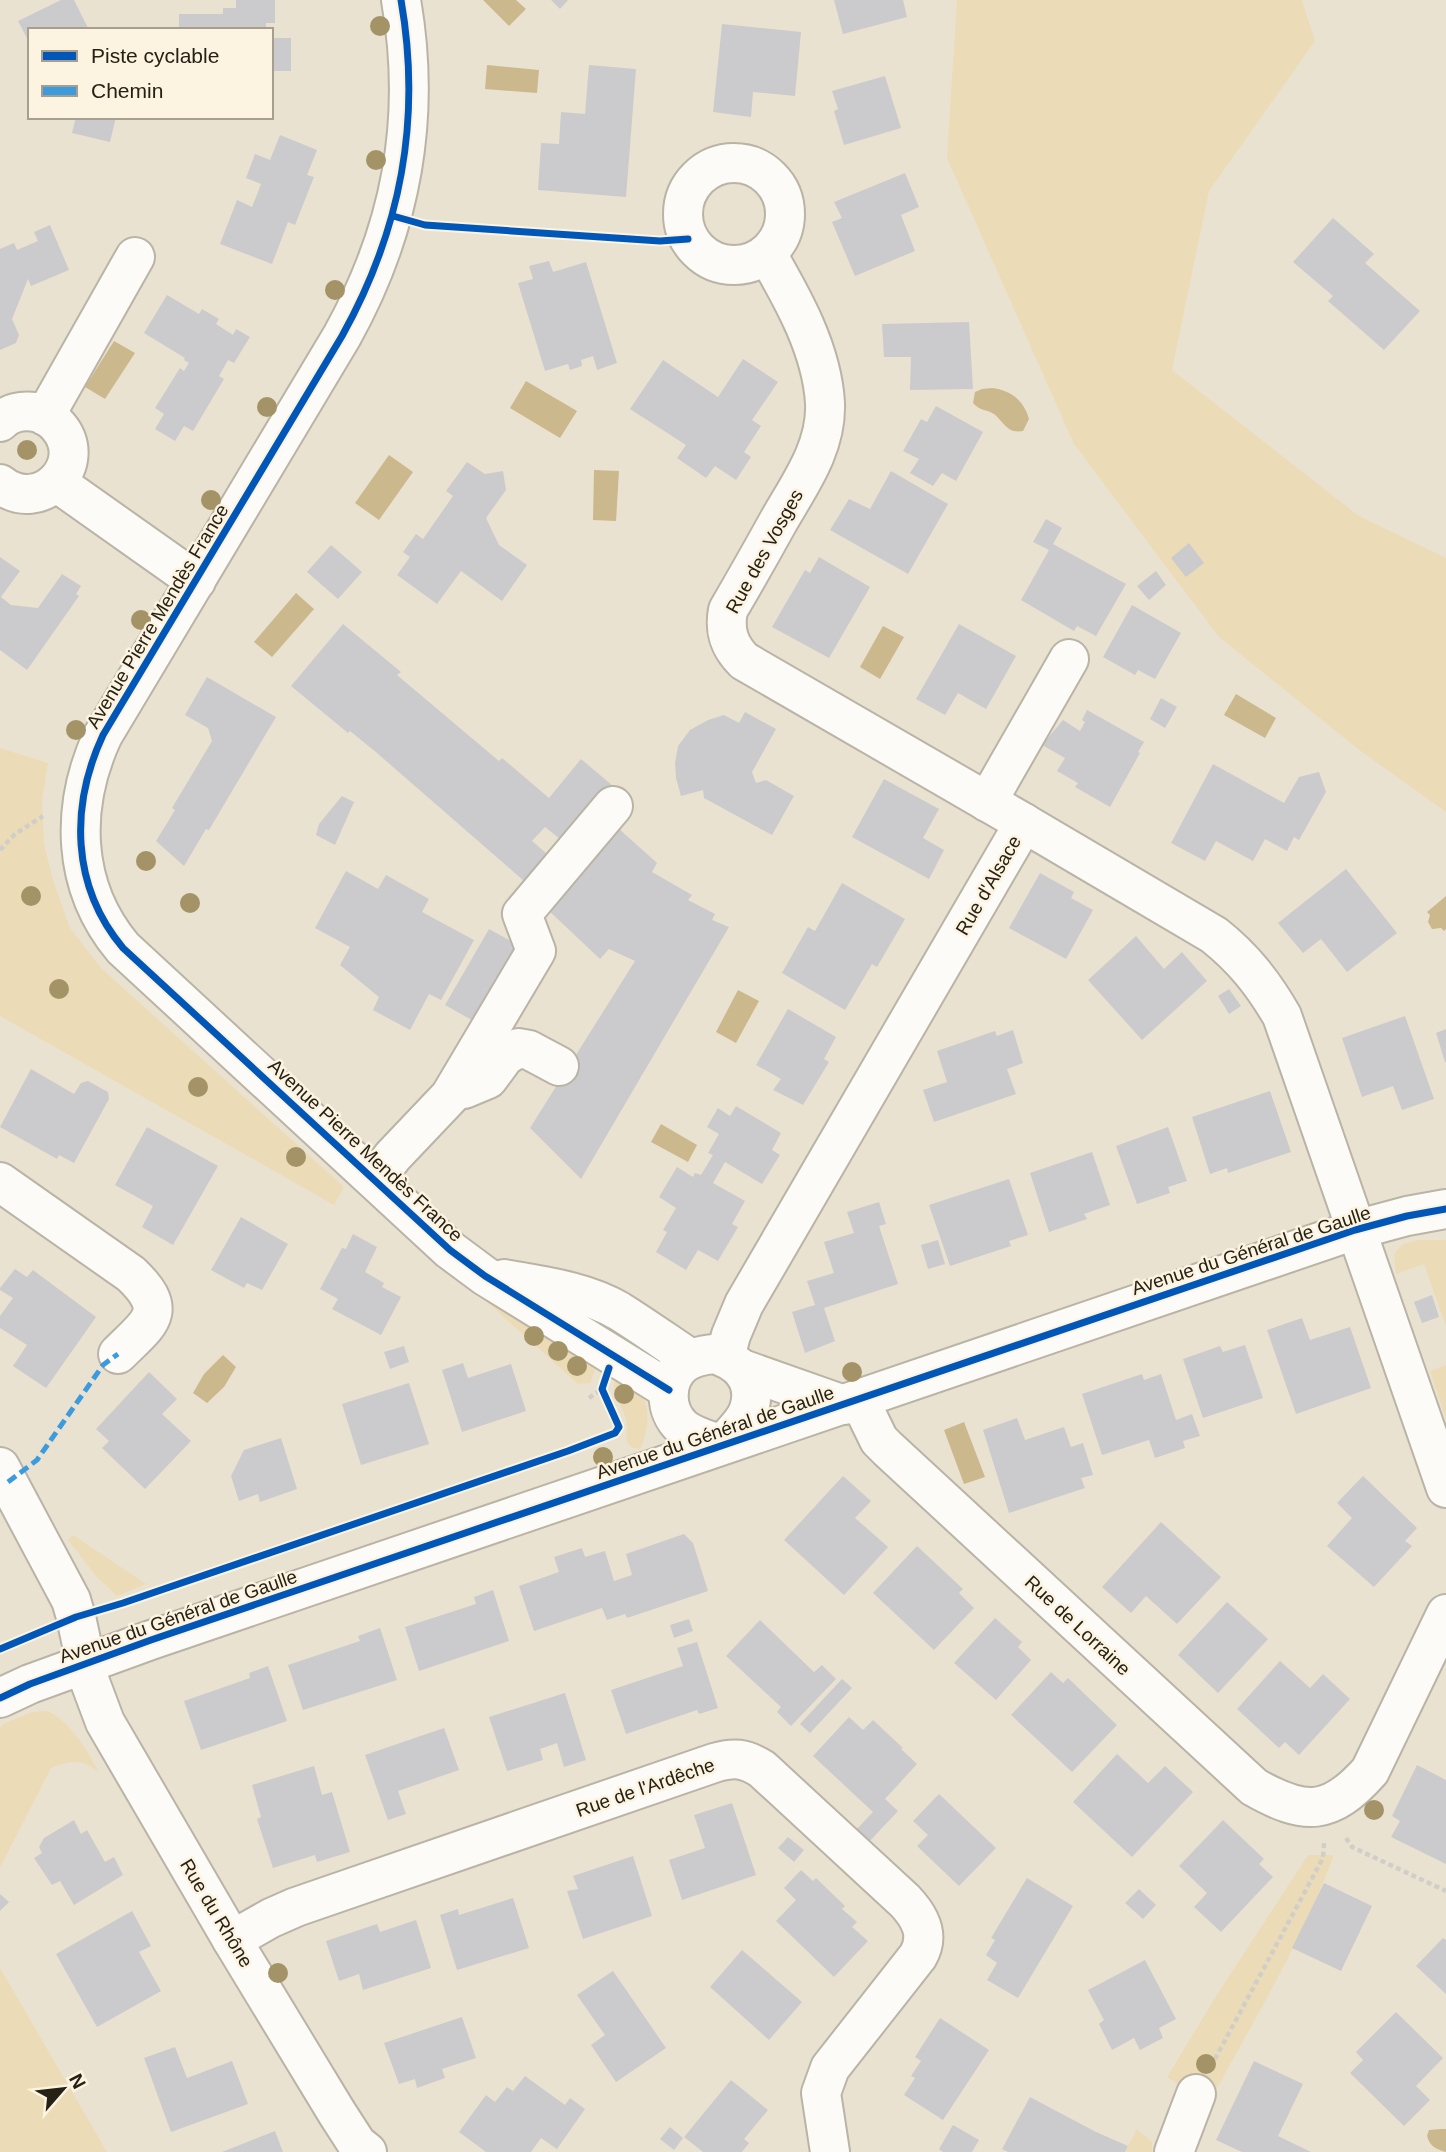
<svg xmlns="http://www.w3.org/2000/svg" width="1446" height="2152" font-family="Helvetica,sans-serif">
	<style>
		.green { fill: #ecdbb7 }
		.water { fill: #ccb88d }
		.building { fill: #cbcbcd }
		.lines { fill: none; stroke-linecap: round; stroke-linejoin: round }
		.minor-casing { stroke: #bab4a6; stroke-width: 42 }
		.path { stroke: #d0cec8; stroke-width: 4.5; stroke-dasharray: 5 3.5; stroke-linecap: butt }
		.minor { stroke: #fcfbf8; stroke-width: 38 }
		.quiet { stroke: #3c9bdf; stroke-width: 5; stroke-dasharray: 10 5; stroke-linecap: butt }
		.cycleway-casing { stroke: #fcf3e0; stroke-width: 11 }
		.cycleway { stroke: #0057b8; stroke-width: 7 }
		.tree { fill: #a59368 }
		.labels { text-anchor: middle; stroke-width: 5; stroke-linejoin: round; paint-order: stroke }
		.street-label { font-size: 19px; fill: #262115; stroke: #fcf3e0 }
	</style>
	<rect width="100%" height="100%" fill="#eae2d0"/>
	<g class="green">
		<path d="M957,0H1302L1315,41L1209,191L1172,370L1359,516L1446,558V812L1358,749L1219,637L1074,444L947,158Z"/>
		<path d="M0,748L48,763L42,801L44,844L53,880L70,928L101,968L344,1187L334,1205L0,1016Z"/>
		<path d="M1419,1240H1446V1326L1424,1264L1396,1274L1394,1254L1403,1244Z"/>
		<path d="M479,1295L598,1363L590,1383L578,1384Z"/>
		<path d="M1446,1365V1419L1430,1371Z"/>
		<path d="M618,1373C625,1379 634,1385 640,1393C652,1409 648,1433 640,1449L631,1447L627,1442C626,1434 628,1427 626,1420C621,1398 606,1396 618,1373Z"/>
		<path d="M73,1535L143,1582L146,1584L117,1596L96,1576L68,1540Z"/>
		<path d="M48,1711C73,1724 85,1748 99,1772C82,1759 70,1760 51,1768L0,1868V1728L3,1724L32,1712Z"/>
		<path d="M1308,1855H1334C1302,1941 1253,2022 1209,2103L1167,2077L1215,1998Z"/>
		<path d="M0,1968L107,2152H0Z"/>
		<path d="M1137,2129L1152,2142V2152H1125Z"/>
	</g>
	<g class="water">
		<path d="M483,0H516L526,9L509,26Z"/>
		<path d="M487,65L539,70L537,93L485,89Z"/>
		<path d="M114,341L135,353L105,399L85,387Z"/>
		<path d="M526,381L577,411L560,438L510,408Z"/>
		<path d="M992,388C1010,390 1024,400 1029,419L1023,431C1007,434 1004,422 994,414C986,409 980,411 973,403L975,392L982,389Z"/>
		<path d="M389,455L413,472L379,520L355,503Z"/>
		<path d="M594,470L619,471L616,521L593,520Z"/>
		<path d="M296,593L314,609L272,657L254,642Z"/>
		<path d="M883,626L904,637L880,679L860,667Z"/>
		<path d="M1236,694L1276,718L1265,738L1224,715Z"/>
		<path d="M1446,896V929L1444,931L1441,928L1432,929L1428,922L1430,915L1427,912Z"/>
		<path d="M738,990L759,1001L736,1043L716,1032Z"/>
		<path d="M661,1124L697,1145L688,1162L651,1142Z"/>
		<path d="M223,1355L236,1367L224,1387L207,1403L193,1393L204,1374Z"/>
		<path d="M964,1422L985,1477L964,1484L944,1430Z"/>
		<path d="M1441,2129H1446V2152C1436,2149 1430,2147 1427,2136L1429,2130Z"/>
	</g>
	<g class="building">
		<path d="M61,0H74L89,30H30V44L18,21Z"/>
		<path d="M236,0H275V23H266V30H179V14H223V8H236Z"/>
		<path d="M551,0H568L560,9Z"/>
		<path d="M834,0H903L907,17L843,34Z"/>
		<path d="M722,24L801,32L795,96L753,92L751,117L713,112Z"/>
		<rect x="271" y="38" width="20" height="33"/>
		<path d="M589,65L636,69L626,197L538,190L541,143L559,144L561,112L585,114Z"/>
		<path d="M885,76L901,128L844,145L834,111L838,109L832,91Z"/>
		<path d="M76,117H116L110,142L72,133Z"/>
		<path d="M280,135L317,150L307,175L314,177L295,225L288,222L272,264L220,244L237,200L252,207L261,184L246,178L255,154L270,160Z"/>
		<path d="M905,173L919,207L901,215L915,251L855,276L832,222L842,218L834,202Z"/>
		<path d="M1333,218L1374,254L1365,263L1420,311L1384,350L1328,301L1333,296L1293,262Z"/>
		<path d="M50,225L69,270L31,286L28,279L12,319L19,335L16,343L0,350V249L14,243L17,250L38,241L34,232Z"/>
		<path d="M549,261L553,272L586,262L617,363L597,370L593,356L581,360L582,366L570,370L568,364L545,371L518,283L533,279L529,266Z"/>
		<path d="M167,295L199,314L202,309L219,319L216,324L233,335L236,329L250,337L234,363L228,360L219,376L224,379L193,431L184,426L175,441L155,429L164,414L155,408L180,368L184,371L189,363L184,360L185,358L144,333Z"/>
		<path d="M969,322L973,389L910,390L911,357H884L882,324Z"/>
		<path d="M743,359L778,382L752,420L761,426L744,452L751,457L736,480L715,466L706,478L677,458L686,445L630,409L663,360L718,397Z"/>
		<path d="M936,406L983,432L956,481L942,473L933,486L910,473L919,459L903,451L921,419L927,422Z"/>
		<path d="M467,462L485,474L503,471L506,490L486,518L499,545L527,565L502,601L461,571L437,604L397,575L410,557L403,552L416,534L423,539L453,496L446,491Z"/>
		<path d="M891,471L948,504L908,574L830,530L849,499L870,509Z"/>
		<path d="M1046,519L1062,528L1053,544L1126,584L1096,636L1077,626L1074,631L1021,600L1049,550L1033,542Z"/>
		<path d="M1189,543L1204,563L1186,577L1171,558Z"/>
		<path d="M331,545L362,572L338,599L307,572Z"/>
		<path d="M0,557L20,571L1,597L11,605L38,608L62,574L81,586L76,594L79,596L27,670L0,650Z"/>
		<path d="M819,557L870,587L829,658L772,627L805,570L810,573Z"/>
		<path d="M1156,571L1166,585L1149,600L1137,586Z"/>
		<path d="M1132,605L1181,633L1155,679L1138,670L1135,675L1103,657Z"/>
		<path d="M343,624L401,672L397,675L499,761L502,758L549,798L581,759L613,786L579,824L560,839L545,827L532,841L547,854L524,881L377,753L350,731L348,733L291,686Z"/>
		<path d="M959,624L1016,656L986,709L958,693L945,715L916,699Z"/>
		<path d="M207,677L276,717L209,830L206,829L184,866L156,841L175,810L172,808L212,741L208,728L185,715Z"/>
		<path d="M1161,698L1177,707L1165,728L1150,719Z"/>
		<path d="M1087,710L1144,742L1138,752L1140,753L1110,807L1075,787L1078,783L1057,771L1065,758L1042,745L1063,720L1080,731L1085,722L1082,720Z"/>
		<path d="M745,712L776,729L752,772L756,783L766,780L794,796L772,835L704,798L703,790L681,796L676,778L675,763L678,746L690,730L708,720L724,715L739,723Z"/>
		<path d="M1213,764L1284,803L1299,777L1319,772L1326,792L1299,840L1294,837L1287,851L1265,839L1253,861L1216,841L1205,861L1171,843Z"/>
		<path d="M884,779L939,809L923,838L944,850L929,879L852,837Z"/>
		<path d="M342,796L354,802L335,845L316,835L319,824Z"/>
		<path d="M618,828L657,863L652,872L692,895L688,900L715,914L712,920L729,927L581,1179L530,1128L635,961L609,949L600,959L546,908Z"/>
		<path d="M1346,869L1397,933L1347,972L1321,939L1303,953L1278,923Z"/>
		<path d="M346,871L378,889L386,875L429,899L422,912L474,940L441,1000L429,994L410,1030L373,1010L379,997L340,965L350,947L315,928Z"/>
		<path d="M1040,873L1074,892L1071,898L1093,910L1066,959L1009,928Z"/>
		<path d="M842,883L905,919L877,967L872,964L845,1010L782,973L808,927L815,931Z"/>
		<path d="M489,929L520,946L477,1023L445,1005Z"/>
		<path d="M1136,936L1164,969L1182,952L1207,981L1142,1040L1088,980Z"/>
		<path d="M1229,989L1241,1006L1229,1014L1218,996Z"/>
		<path d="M788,1009L836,1037L824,1059L829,1062L803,1105L773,1090L781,1079L756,1065Z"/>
		<path d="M1405,1016L1434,1099L1402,1110L1393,1086L1362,1097L1342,1038Z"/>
		<path d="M1446,1029V1062H1445L1436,1033Z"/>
		<path d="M1013,1030L1023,1063L1007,1069L1016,1094L934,1122L923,1090L947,1082L937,1051L995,1031L997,1036Z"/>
		<path d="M31,1069L74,1094L81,1083L88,1081L108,1092L109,1099L74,1163L59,1155L57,1159L0,1127Z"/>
		<path d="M1270,1091L1291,1152L1228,1173L1227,1168L1210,1174L1192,1117Z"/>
		<path d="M736,1106L781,1133L772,1150L780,1155L762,1184L725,1162L713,1183L745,1201L732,1224L738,1227L718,1261L698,1250L686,1270L656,1252L667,1232L663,1230L676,1208L659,1197L677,1167L693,1177L695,1173L701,1175L713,1155L708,1153L719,1134L707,1127L718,1108L730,1116Z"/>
		<path d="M147,1127L218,1166L173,1245L142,1227L153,1206L115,1185Z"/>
		<path d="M1168,1127L1187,1181L1168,1187L1170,1193L1137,1204L1116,1146Z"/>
		<path d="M1092,1152L1110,1205L1084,1214L1087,1219L1049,1232L1030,1173Z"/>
		<path d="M1009,1179L1028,1235L1009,1241L1011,1246L950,1266L929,1205Z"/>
		<path d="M879,1202L886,1224L879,1226L898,1284L824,1308L835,1341L805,1353L792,1312L815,1305L807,1281L834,1273L824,1242L854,1233L847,1212Z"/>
		<path d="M241,1217L288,1244L262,1290L247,1283L244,1288L211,1270Z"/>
		<path d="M353,1234L377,1247L365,1272L384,1283L382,1287L401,1297L381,1335L332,1309L338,1299L320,1289L342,1248L346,1249Z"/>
		<path d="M938,1240L945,1264L928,1269L921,1245Z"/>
		<path d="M15,1269L27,1277L33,1270L96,1317L46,1388L13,1366L27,1345L0,1328V1316L13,1298L0,1290V1288Z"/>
		<path d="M1432,1295L1439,1317L1422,1323L1414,1302Z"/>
		<path d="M1302,1318L1310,1340L1350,1327L1371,1388L1296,1414L1267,1330Z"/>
		<path d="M1245,1345L1263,1398L1203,1418L1183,1359L1220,1346L1223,1352Z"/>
		<path d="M404,1346L409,1362L390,1369L384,1352Z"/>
		<path d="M463,1363L468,1378L511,1364L526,1411L462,1432L442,1370Z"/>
		<path d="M149,1372L177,1399L162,1414L191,1441L145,1489L102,1448L109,1441L96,1429Z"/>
		<path d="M1142,1374L1144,1380L1161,1374L1176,1420L1192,1414L1200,1436L1183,1441L1185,1448L1155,1458L1149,1440L1102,1455L1082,1394Z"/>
		<path d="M409,1383L429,1444L361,1465L342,1404Z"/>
		<path d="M1017,1418L1025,1440L1064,1427L1071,1447L1083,1443L1093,1475L1081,1478L1085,1488L1009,1513L983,1430Z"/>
		<path d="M281,1438L297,1489L260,1502L258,1494L239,1501L231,1476L244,1450Z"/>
		<path d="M843,1476L871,1501L855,1518L888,1547L844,1595L784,1540Z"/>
		<path d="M1363,1476L1417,1528L1405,1541L1412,1546L1374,1587L1327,1546L1352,1518L1337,1503Z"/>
		<path d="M1161,1522L1221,1577L1177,1624L1146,1596L1131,1613L1102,1587Z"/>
		<path d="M684,1534L693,1543L708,1591L627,1618L625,1614L607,1620L602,1608L534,1631L519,1586L559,1572L554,1557L582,1548L585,1557L605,1551L614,1581L632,1575L626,1554Z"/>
		<path d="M917,1546L963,1589L959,1593L974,1608L934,1650L873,1593Z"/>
		<path d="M493,1590L509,1641L419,1671L405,1627L476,1604L474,1597Z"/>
		<path d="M1227,1602L1268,1639L1218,1693L1178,1655Z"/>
		<path d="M995,1618L1022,1642L1018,1647L1031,1660L996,1700L954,1663Z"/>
		<path d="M689,1619L693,1631L674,1638L670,1625Z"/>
		<path d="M760,1620L814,1672L822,1665L836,1679L791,1726L777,1712L781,1707L726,1656Z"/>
		<path d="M380,1628L397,1680L303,1710L288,1665L360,1641L358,1636Z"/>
		<path d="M697,1642L718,1708L699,1714L697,1710L626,1734L611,1690L683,1666L677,1648Z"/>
		<path d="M1280,1661L1310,1688L1323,1674L1350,1699L1299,1755L1285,1742L1279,1748L1237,1709Z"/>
		<path d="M268,1666L287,1721L201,1750L184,1701L250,1678L249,1673Z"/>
		<path d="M1051,1672L1063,1683L1068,1678L1117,1725L1072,1772L1011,1715Z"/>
		<path d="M842,1679L852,1688L810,1733L800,1724Z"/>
		<path d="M565,1693L586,1760L564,1767L557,1743L540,1749L543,1760L507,1771L489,1717Z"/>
		<path d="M849,1717L863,1730L873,1720L903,1748L901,1749L917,1764L885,1799L898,1811L867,1844L855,1831L873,1812L813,1756Z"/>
		<path d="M444,1728L459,1770L398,1791L406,1814L388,1820L365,1755Z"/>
		<path d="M1117,1754L1148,1783L1165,1766L1193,1792L1132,1857L1073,1802Z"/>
		<path d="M1417,1765L1446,1780V1864L1391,1837L1400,1821L1392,1816Z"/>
		<path d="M314,1766L322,1795L332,1792L350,1852L317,1862L315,1855L273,1868L257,1819L261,1817L252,1785Z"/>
		<path d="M939,1794L996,1848L959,1886L917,1846L928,1835L913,1821Z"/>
		<path d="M732,1803L756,1875L682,1900L669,1860L705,1848L694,1815Z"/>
		<path d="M74,1820L81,1834L87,1830L105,1862L114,1857L123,1875L74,1905L60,1881L52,1885L34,1858L42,1853L39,1847L44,1838Z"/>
		<path d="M1223,1820L1264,1859L1259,1864L1273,1877L1221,1932L1194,1907L1207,1893L1179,1866Z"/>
		<path d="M788,1837L804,1850L794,1862L778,1848Z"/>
		<path d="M633,1856L652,1916L583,1939L567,1891L578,1889L573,1876Z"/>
		<path d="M801,1870L813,1881L816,1878L845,1906L842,1909L857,1922L852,1927L868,1941L834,1977L776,1921L796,1900L784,1888Z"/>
		<path d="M1027,1878L1073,1906L1018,1998L987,1980L997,1963L986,1955L995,1940L991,1938Z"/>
		<path d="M1324,1883L1372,1906L1341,1971L1292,1948Z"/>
		<path d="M1139,1889L1156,1905L1143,1919L1125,1903Z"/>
		<path d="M0,1894L9,1902L0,1911Z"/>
		<path d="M513,1898L529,1948L457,1970L440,1915L458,1909L459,1915Z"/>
		<path d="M132,1911L151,1946L139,1952L161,1991L97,2027L56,1954Z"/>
		<path d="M416,1920L431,1968L363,1990L359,1974L339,1981L326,1941L377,1924L380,1932Z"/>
		<path d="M1443,1938L1446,1940V1994L1416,1966Z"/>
		<path d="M742,1950L802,2002L769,2040L710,1987Z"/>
		<path d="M1145,1960L1176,2019L1159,2028L1163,2038L1140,2050L1134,2038L1112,2050L1099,2024L1104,2020L1088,1990Z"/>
		<path d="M613,1971L666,2048L616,2082L591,2045L605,2035L577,1995Z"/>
		<path d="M1396,2012L1443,2058L1416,2086L1430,2100L1404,2126L1350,2073L1363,2060L1356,2052Z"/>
		<path d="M462,2017L476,2058L442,2069L445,2078L417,2088L415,2079L399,2084L384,2043Z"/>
		<path d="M940,2018L989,2050L943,2120L904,2095L915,2078L911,2076L921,2061L915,2057Z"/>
		<path d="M175,2047L187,2078L232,2061L248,2104L171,2132L144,2058Z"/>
		<path d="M1254,2061L1303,2084L1278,2136L1311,2152H1242L1216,2140Z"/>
		<path d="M525,2076L565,2105L570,2098L585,2109L557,2149L541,2138L531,2152H486L459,2132L486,2095L495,2102L507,2087L513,2091Z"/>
		<path d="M731,2080L768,2110L744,2139L749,2143L742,2152H703L684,2137Z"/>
		<path d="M1030,2097L1096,2132L1128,2146L1125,2152H1008L1002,2149Z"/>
		<path d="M953,2125L979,2140L972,2152H943L939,2149Z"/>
		<path d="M670,2127L683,2138L674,2150L660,2139Z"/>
		<path d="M275,2131L283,2152H222Z"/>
	</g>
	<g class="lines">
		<g class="minor-casing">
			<g id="minor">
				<path d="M401,0C422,120 401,230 342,336L103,735C70,806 71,886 123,948L450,1250L485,1276L669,1390"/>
				<circle cx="734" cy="214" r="51"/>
				<path d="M767,254C793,299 822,350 825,403C827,448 799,485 778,522C762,551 745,581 728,610C724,631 729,646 744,661L1024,823"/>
				<path d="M45,416L135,257"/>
				<path d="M0,422C9,413 22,410 35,412C44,414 52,419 58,426C91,464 40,516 0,484"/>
				<path d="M56,482L196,581"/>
				<path d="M987,802L1069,659"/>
				<path d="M464,1089L488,1079L505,1056L518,1048L529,1050L559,1066"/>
				<path d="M375,1179L393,1156L450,1096L536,951L522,914L613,806"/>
				<path d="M0,1182L131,1274C171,1312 149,1323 118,1354"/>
				<path d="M504,1279C543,1286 585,1291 619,1311C643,1326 667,1343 691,1359"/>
				<path d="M714,1354C739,1361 758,1380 749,1409C745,1423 731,1434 722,1445C709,1440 692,1436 682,1427C664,1410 664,1380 683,1364C692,1357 703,1355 714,1354Z"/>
				<path d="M725,1357L731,1335L744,1304L1024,823L1214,935C1243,958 1263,983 1282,1016C1336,1173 1391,1330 1446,1488"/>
				<path d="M742,1369L844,1405"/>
				<path d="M859,1399L879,1440L888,1449L1254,1787C1305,1816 1330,1816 1370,1771L1446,1614"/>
				<path d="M0,1467L71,1600L76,1617L90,1682L105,1722L232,1940L337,2113L357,2144L367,2152"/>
				<path d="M0,1698L30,1684L151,1640L1355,1230L1407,1216L1446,1209"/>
				<path d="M232,1940L271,1918L296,1907L714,1763C734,1757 745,1758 762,1769L905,1901C920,1917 930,1935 918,1956L830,2068L821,2093L830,2152"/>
				<path d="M1174,2152L1196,2094"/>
			</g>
		</g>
		<g class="path">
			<path d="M431,226L660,241L688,239"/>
			<path d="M0,850L15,834L43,816"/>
			<path d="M589,1398L599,1391"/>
			<path d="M1346,1838L1352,1847L1446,1891"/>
			<path d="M1215,2059L1323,1858L1324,1843"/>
		</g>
		<use href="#minor" class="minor"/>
		<path class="quiet" d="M8,1482L37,1460L103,1365L118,1354"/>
		<g class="cycleway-casing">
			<g id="cycleway">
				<path d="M401,0C422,120 401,230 342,336L103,735C70,806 71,886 123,948L450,1250L485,1276L669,1390"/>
				<path d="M393,216L425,225L660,241L688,239"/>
				<path d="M0,1649L76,1617L123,1603L568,1451L615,1433L619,1427L602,1389L609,1368"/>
				<path d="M0,1698L30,1684L151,1640L1355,1230L1407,1216L1446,1209"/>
			</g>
		</g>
		<use href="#cycleway" class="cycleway"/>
	</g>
	<g class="tree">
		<circle cx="380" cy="26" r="10"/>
		<circle cx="376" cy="160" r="10"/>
		<circle cx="335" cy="290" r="10"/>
		<circle cx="267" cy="407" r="10"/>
		<circle cx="27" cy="450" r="10"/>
		<circle cx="211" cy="500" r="10"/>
		<circle cx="141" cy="620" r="10"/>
		<circle cx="76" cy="730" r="10"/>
		<circle cx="146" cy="861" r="10"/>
		<circle cx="31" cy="896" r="10"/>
		<circle cx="190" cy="903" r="10"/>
		<circle cx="59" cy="989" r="10"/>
		<circle cx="198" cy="1087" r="10"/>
		<circle cx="296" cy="1157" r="10"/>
		<circle cx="534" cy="1336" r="10"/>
		<circle cx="558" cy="1351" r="10"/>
		<circle cx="577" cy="1366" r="10"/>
		<circle cx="852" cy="1372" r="10"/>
		<circle cx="624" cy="1394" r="10"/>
		<circle cx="603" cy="1457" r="10"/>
		<circle cx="1374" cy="1810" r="10"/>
		<circle cx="278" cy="1973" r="10"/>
		<circle cx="1206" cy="2064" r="10"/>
	</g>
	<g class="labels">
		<g class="street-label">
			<text transform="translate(764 551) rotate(-61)" y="7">Rue des Vosges</text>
			<text transform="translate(157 616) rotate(-59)" y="7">Avenue Pierre Mendès France</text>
			<text transform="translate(988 885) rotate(-60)" y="7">Rue d'Alsace</text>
			<text transform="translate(366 1150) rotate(43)" y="7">Avenue Pierre Mendès France</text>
			<text transform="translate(1251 1250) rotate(-18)" y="7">Avenue du Général de Gaulle</text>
			<text transform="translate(715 1432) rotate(-19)" y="7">Avenue du Général de Gaulle</text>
			<text transform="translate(178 1616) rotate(-19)" y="7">Avenue du Général de Gaulle</text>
			<text transform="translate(1078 1625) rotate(43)" y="7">Rue de Lorraine</text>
			<text transform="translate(645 1787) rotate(-19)" y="7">Rue de l'Ardêche</text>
			<text transform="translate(217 1913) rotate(59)" y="7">Rue du Rhône</text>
		</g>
	</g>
	<rect x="28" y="28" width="245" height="91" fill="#fcf3e0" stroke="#a69f8f" stroke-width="2"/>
	<rect x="42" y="51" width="35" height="10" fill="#0057b8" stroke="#a69f8f" stroke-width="2"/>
	<text x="91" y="63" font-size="21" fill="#262115">Piste cyclable</text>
	<rect x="42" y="86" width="35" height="10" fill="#3c9bdf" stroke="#a69f8f" stroke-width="2"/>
	<text x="91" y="98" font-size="21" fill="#262115">Chemin</text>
	<g transform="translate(63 2089) rotate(62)" stroke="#fcf3e0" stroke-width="5" paint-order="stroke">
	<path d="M0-5L12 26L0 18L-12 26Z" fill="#262115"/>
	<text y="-10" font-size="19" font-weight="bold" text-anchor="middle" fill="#262115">N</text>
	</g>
</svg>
